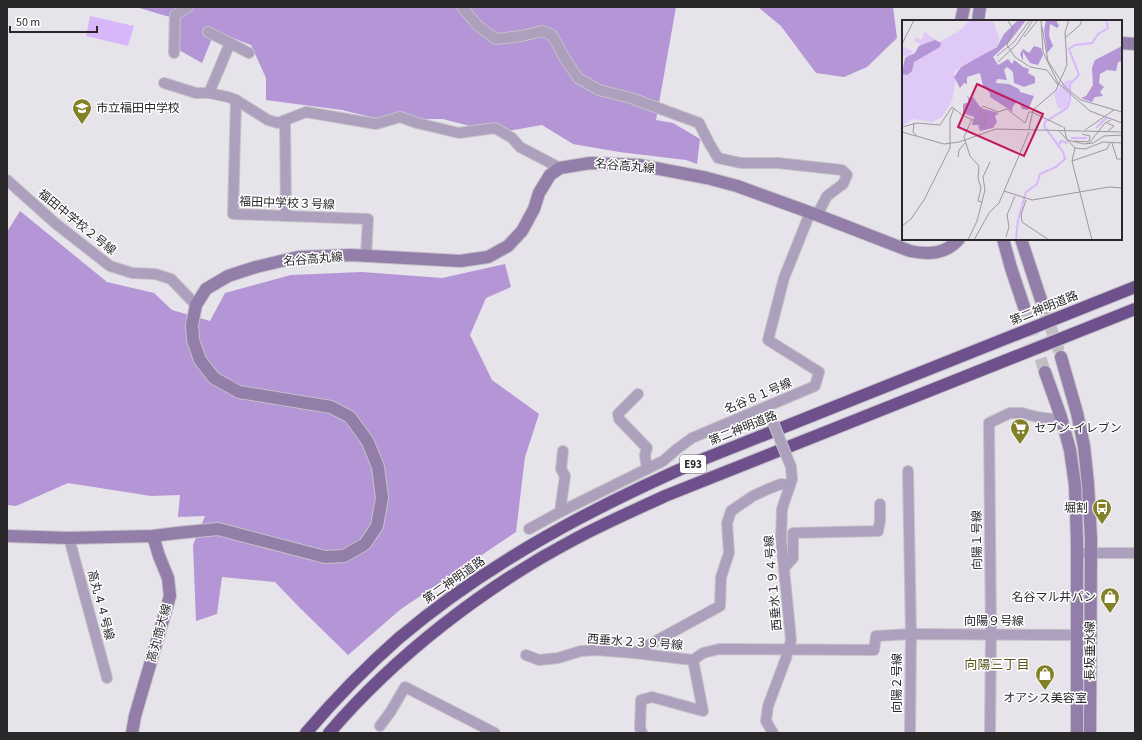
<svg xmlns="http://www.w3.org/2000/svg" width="1142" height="740" font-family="'Source Sans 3','Noto Sans JP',sans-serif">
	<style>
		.forest { fill: #b495d6 }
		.water { fill: #d7b7fa }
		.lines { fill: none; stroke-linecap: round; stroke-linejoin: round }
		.secondary-tunnel { stroke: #c0bec5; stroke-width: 12; stroke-dasharray: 12 6; stroke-linecap: butt }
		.street-casing { stroke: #c4c1c8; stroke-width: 12 }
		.secondary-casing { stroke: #c4c1c8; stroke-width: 14 }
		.highway-casing { stroke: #c4c1c8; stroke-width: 14 }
		.street { stroke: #ada0bd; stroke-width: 10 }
		.secondary { stroke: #927ea8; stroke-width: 12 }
		.highway { stroke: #6e508c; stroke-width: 12 }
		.street-bridge-casing { stroke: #c4c1c8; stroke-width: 12; stroke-linecap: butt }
		.street-bridge { stroke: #ada0bd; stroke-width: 10 }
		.labels { text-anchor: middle; stroke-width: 3; stroke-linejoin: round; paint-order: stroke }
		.shield { fill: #fff; stroke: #6a686b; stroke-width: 1 }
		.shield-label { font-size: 11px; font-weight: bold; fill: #2a282b }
		.poi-label { font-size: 12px; fill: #2a282b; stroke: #fff; text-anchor: start }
		.street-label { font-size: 12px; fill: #2a282b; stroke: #fff }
		.neighbourhood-label { font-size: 13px; fill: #575519; stroke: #fff }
		.inset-river { fill: none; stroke: #d7b7fa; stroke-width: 2 }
		.inset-road { fill: none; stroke: #9b989e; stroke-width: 1 }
		.view { fill: #c2185b; fill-opacity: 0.15; stroke: #c2185b; stroke-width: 2 }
		.inset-edge { fill: none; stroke: #2a282b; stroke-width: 2 }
	</style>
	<rect width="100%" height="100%" fill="#e6e3eb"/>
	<g class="forest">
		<path d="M136,7H676L656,120L673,123L700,139L697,164L686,160L619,152L573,144L542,125L496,133L443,119H379L342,110L266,100V78L251,45L215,31L202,63L179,50L180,20Z"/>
		<path d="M758,7H893L897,38L867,67L844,77L816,73L781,26Z"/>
		<path d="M20,211L107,282L154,293L172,310L210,321L225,293L291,275L362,272L442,278L505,264L511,287L486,298L470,335L492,380L539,414L525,457L516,532L401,609L348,655L298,606L275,582L222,577L217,614L196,621L193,545L205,516L178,517L180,495L151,496L68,483L16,506L7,505V311H8L7,309V232Z"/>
	</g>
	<path class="water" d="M90,16L134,26L128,46L86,36Z"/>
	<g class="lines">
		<g class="secondary-tunnel">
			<path d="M1043,306L1061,357"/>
			<path d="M1024,307L1045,372"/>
		</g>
		<g class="street-casing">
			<g id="street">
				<path d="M462,7L478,26L496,39L522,36L542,31L552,35L564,57L578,78L599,90L631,98L699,123L709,143L718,158L741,163H778L842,170L847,175L843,184L827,196L817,215"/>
				<path d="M208,32L230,43"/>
				<path d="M174,53L175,15L188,7"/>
				<path d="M164,83L196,93H209L228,97L236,100L268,120L278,123L306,112L376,124L400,117L417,123L459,133L495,128L512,138L520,147L560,168"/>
				<path d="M209,93L230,43L249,53"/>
				<path d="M236,100L233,214L368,219L366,256"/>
				<path d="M285,120L286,216"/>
				<path d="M7,180L55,223L110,266L132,273L155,274L171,279L196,305"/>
				<path d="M638,394L618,414L619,419L647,448L645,455L647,469"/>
				<path d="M908,471L911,634L910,733"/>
				<path d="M560,512L565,476L561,469L563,451"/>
				<path d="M529,529L560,512L663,461L677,449L692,438L815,386L819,372L768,340L784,278L810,213"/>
				<path d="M69,538L107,678"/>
				<path d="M1083,553H1135"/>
				<path d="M784,568L793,558V533L878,531L880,521V504"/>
				<path d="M634,653L720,606L721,577L729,553L727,523L731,511L753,496L768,489L781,484L790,485"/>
				<path d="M526,655L539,660L558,658L581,651L595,650L634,653L693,660L703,653L719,649L874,650L876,636L911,634L1077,635"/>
				<path d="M380,726L391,711L405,687L495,733"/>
				<path d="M642,733L640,728L641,700L652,697L703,711L693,660"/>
				<path d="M773,733L766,721L768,706L786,658L791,640L781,538L782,509L792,479L791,467"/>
				<path d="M990,733L991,634L989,423L1010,413H1022L1037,417L1052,419L1061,417"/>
			</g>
		</g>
		<g class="secondary-casing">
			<g id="secondary">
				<path d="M961,21L964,7"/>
				<path d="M978,21L980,7"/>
				<path d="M1121,43L1135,44"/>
				<path d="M1003,239L1011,268L1024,307"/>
				<path d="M1021,239L1043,306"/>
				<path d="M1061,357L1077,413L1084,446L1088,484L1091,539L1090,733"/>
				<path d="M1045,372L1061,417L1070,450L1075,485L1077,540V733"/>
				<path d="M7,536L69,538L153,536L177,533L218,529L325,557L344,556L365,544L377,526L382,498L378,467L368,442L350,417L331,407L239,392L214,378L200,360L193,340L192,325L196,305L206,289L228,276L256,267L298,257L351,255L460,261L488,257L508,246L522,231L534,209L539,193L550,175L560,168L590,163L639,165L707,178L737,186L817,215L910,251C929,255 946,254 959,239"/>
				<path d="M132,733L135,716L170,596L168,578L159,556L153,536"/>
			</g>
		</g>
		<g class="highway-casing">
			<g id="highway">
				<path d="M306,733C335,699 366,667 399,638C490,561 597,505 706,458L1135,287"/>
				<path d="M329,733C396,655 484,587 575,539C605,523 635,510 665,496L1135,309"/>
			</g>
		</g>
		<use href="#street" class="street"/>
		<use href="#secondary" class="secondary"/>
		<use href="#highway" class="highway"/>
		<g class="street-bridge-casing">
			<path id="street-bridge" d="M769,412L791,467"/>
		</g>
		<use href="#street-bridge" class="street-bridge"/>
	</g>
	<defs>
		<g id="school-pin" transform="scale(1)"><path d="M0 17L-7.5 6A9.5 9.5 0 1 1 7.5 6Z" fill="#838028" stroke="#fff"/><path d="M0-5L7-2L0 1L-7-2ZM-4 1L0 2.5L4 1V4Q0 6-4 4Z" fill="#fff"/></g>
		<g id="supermarket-pin" transform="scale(1)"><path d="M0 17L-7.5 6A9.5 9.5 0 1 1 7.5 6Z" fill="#838028" stroke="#fff"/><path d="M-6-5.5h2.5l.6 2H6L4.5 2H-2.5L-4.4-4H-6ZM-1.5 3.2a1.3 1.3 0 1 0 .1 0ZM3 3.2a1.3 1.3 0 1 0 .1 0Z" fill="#fff"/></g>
		<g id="bus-pin" transform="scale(1)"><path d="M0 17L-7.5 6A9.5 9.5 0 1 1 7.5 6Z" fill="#838028" stroke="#fff"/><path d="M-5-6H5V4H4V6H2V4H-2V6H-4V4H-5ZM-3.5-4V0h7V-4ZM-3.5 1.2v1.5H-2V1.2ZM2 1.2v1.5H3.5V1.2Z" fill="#fff"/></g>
		<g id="shop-pin" transform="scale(1)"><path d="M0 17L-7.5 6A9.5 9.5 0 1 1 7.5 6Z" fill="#838028" stroke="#fff"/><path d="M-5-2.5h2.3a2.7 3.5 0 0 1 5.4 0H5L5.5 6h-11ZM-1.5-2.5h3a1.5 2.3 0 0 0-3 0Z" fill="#fff"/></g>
	</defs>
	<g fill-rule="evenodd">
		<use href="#school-pin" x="82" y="108"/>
		<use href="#supermarket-pin" x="1020" y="428"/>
		<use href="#bus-pin" x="1102" y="508"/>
		<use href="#shop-pin" x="1110" y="597"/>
		<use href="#shop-pin" x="1045" y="674"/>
	</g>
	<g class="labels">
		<rect class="shield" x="680" y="455" width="26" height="18" rx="3"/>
		<g class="shield-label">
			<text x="693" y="468">E93</text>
		</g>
		<g class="poi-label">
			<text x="96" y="112">市立福田中学校</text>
			<text x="1034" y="432">セブン-イレブン</text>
			<text x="1088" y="512" text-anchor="end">堀割</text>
			<text x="1096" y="601" text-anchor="end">名谷マル井パン</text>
			<text x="1045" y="702" text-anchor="middle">オアシス美容室</text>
		</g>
		<g class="street-label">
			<text transform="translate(625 166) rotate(5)" y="4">名谷高丸線</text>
			<text transform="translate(287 203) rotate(2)" y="4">福田中学校３号線</text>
			<text transform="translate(77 222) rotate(39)" y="4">福田中学校２号線</text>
			<text transform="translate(313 259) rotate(-5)" y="4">名谷高丸線</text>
			<text transform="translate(1044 308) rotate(-22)" y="4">第二神明道路</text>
			<text transform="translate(758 396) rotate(-23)" y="4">名谷８１号線</text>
			<text transform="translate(743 428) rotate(-22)" y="4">第二神明道路</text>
			<text transform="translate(977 540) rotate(-91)" y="4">向陽１号線</text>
			<text transform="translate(454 580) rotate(-35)" y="4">第二神明道路</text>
			<text transform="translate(773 583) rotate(-95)" y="4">西垂水１９４号線</text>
			<text transform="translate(101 605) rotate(75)" y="4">高丸４４号線</text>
			<text x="994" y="625">向陽９号線</text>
			<text transform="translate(159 633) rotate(-74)" y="4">高丸商大線</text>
			<text transform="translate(635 642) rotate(4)" y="4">西垂水２３９号線</text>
			<text transform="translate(1090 651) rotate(-90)" y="4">長坂垂水線</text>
			<text transform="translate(897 683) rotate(-90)" y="4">向陽２号線</text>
		</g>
		<g class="neighbourhood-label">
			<text x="997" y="669">向陽三丁目</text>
		</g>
	</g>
	<g transform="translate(902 20)">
		<rect width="220" height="220" fill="#e6e3eb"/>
		<path d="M68,0H91L97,18L96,25L80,36L58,47L52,53L53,64L50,81L40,97L30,102L11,99L1,105L0,48L4,37L0,34L2,27L11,31L8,35L13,33L17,26L21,27L12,20L14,17L19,20L23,12L37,22L57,11ZM170,60L167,64L166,84L163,89L156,88L152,73L163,61Z" fill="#dfcaf7"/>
		<path d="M116,0H124L108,21L91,37L96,45L106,39L110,44L112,40L115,42L121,47L127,49L126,53L133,57V63L122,67L112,63L111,52L105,47L102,50L105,60L95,59L94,63L107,64L117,69L118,72L132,76L126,90L120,89L117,82H114L110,88L111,92L88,77V73L81,66L78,53L65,57V64L62,63L58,68L52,57L59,47L95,27L102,14ZM144,0H154L157,6L155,8L148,4L147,16L151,26L145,33L142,10ZM33,20L39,23L38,27L12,42L10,51L5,55L0,54L3,38L13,33L17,26ZM132,26L139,28L141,35L136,45L128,43L121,32V41L118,34L121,29L127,33ZM220,26V41L216,42L214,51L205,50L198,54L197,63L202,67L198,72L201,76L193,77L190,82L179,78L184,76L191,65L190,48L193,40ZM65,75L68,79L71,77L79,88L97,93L93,96L95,102L91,108L78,111L76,105H70L72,97L61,93V84L67,82Z" fill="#b495d6"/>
		<path class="inset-river" d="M194,108L205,97M169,118H185M156,126L159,121L166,123M114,220L116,200L124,172L135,164L138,154L154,147L163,139L161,132L142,106L143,102L165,88L168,80V64L177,55L167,29L173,25L190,23L196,14L206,8L204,0"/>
		<path class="inset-road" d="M105,0L111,8L105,25L113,37L128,47L145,50L156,65M139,0L141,32L156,63L188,91L220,103M140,7L146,41L163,67L179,80L220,92M122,17L136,0M163,18L178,5L180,0M0,24L12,0M95,36L112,22L128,0M96,42L115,24L131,0M70,99L62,117L68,136L77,146L76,158L79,168L76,181L80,182M12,103L11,112L15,116M205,103L212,106L206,111M0,107L15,103L38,105L50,87L60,95L82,105L84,97L77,90L81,86L96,92L105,89L123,103L127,92H130L161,107M162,107L165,120L182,124L191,123L202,116L220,115M127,109L131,90L154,70L165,45L163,12L167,0M183,110L212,90M157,111L173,128M0,112L42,124L57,122L94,109L220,112M180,114L188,116L187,121M172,121L188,122L203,103L209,100M210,123L215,139H220M173,128L170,141L190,220M173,128L183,129L201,122L220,123M56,137L57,130L63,123M170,141L205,129L208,123M102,171L130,180L207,167L220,168M124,180L119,195L120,202L147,220M0,206L9,199L22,180L48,128V99L52,88M104,217L107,207L105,195L113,176M66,220L75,201L83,170L81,157L88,142M72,220L87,193L97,183L127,112"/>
		<path class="view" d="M75,64L141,94L122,136L56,107Z"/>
		<rect width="220" height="220" class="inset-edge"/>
	</g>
	<rect width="1142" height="740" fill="none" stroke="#2a282b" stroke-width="16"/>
	<path d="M10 26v6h87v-6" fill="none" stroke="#2a282b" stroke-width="2"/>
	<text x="16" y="26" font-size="12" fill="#2a282b" stroke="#ffffff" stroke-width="3" paint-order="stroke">50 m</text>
</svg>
